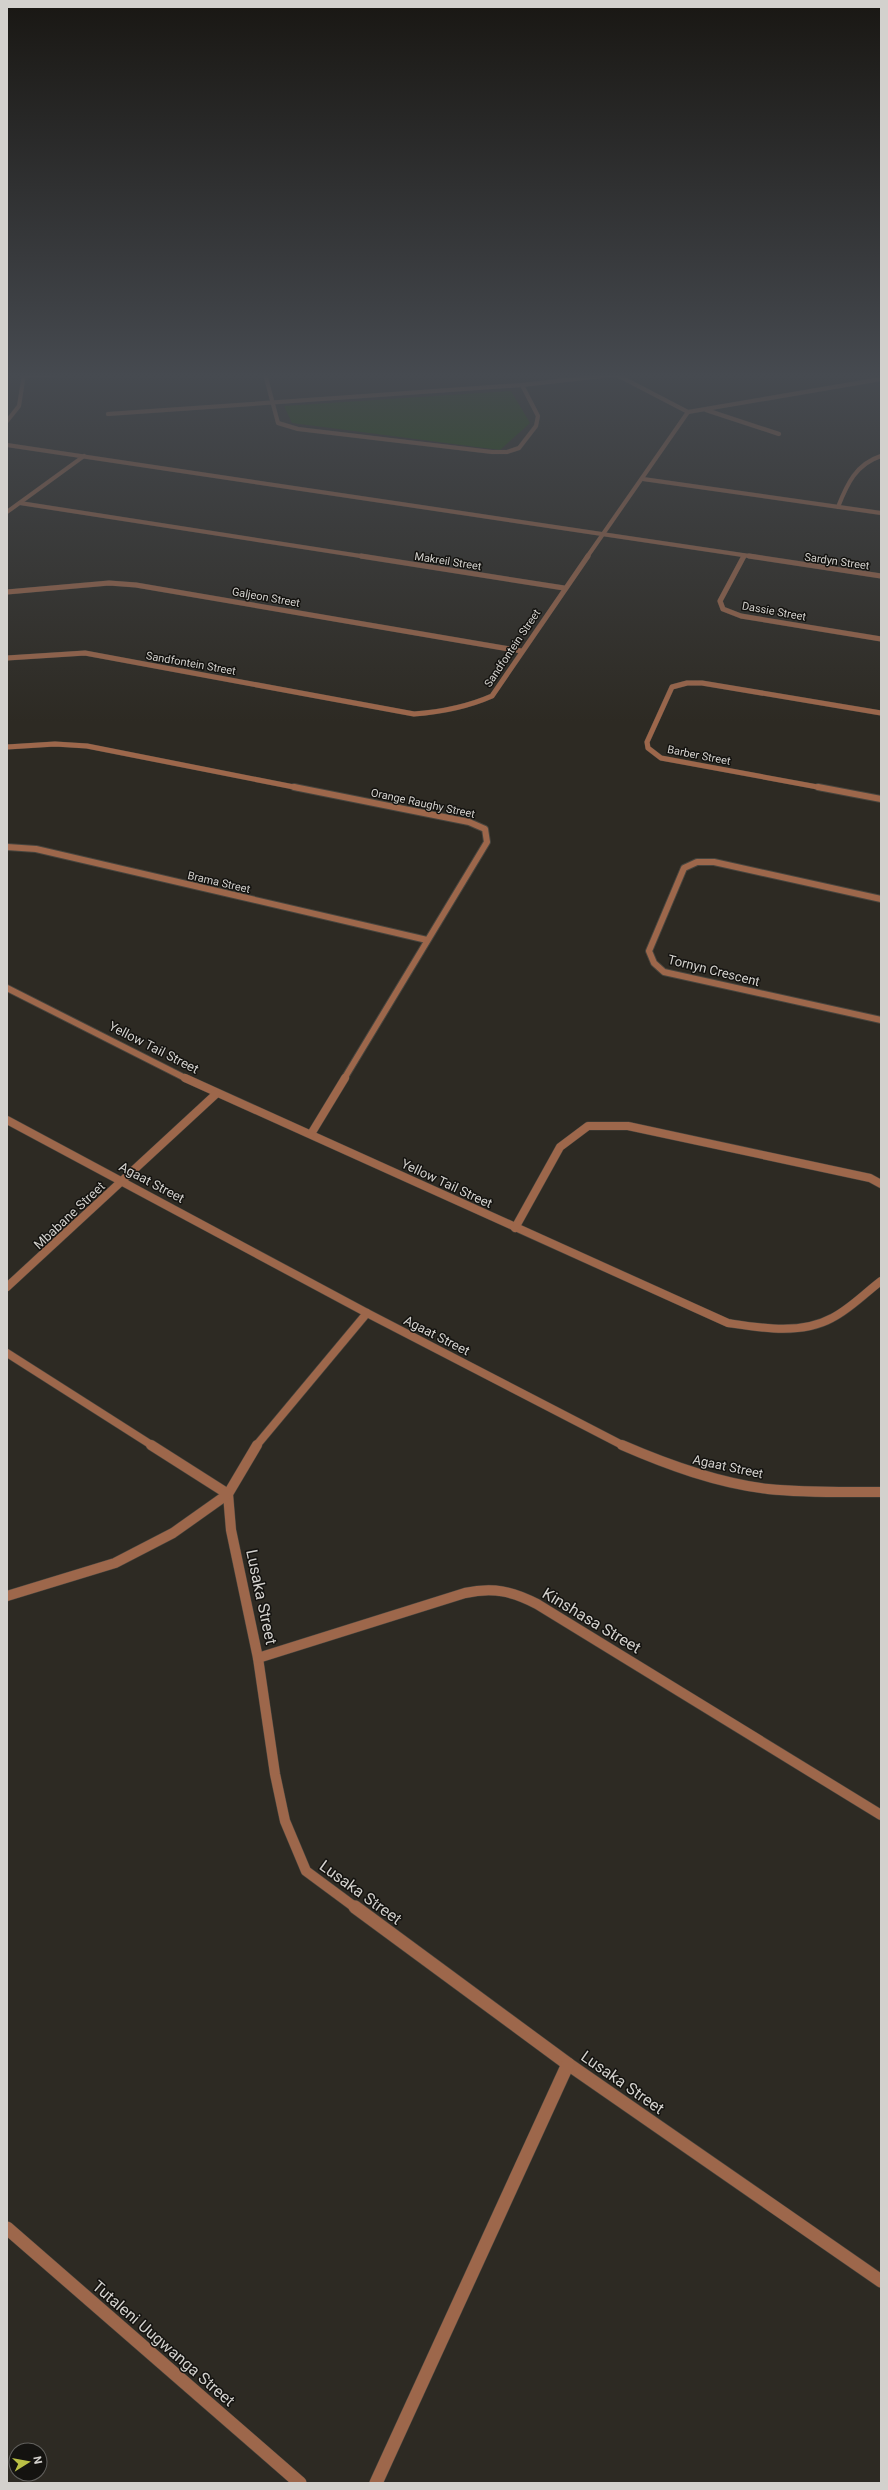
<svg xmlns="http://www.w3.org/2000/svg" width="888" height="2490" font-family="Roboto,sans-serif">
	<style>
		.green { fill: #1b4e01 }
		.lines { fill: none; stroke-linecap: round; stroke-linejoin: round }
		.minor-far5-casing { stroke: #48453e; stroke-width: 4.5 }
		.minor-far4-casing { stroke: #48453e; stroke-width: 5.5 }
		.minor-far3-casing { stroke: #48453e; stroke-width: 8 }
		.minor-far2-casing { stroke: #48453e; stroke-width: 9 }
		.minor-far1-casing { stroke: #48453e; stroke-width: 11 }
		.minor-casing { stroke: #48453e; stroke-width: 14 }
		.tertiary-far2-casing { stroke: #48453e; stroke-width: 4.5 }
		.tertiary-far1-casing { stroke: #48453e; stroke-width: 9 }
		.tertiary-casing { stroke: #48453e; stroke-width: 11 }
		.minor-far5 { stroke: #9d674b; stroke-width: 4 }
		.minor-far4 { stroke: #9d674b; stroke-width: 5 }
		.minor-far3 { stroke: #9d674b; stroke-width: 6 }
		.minor-far2 { stroke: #9d674b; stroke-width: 8 }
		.minor-far1 { stroke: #9d674b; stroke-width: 10 }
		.minor { stroke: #9d674b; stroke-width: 13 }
		.tertiary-far2 { stroke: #9d674b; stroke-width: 4 }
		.tertiary-far1 { stroke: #9d674b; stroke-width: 8 }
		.tertiary { stroke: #9d674b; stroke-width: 10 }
		.labels { text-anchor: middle; stroke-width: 3; stroke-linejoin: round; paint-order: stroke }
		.far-street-label { font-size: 11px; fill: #d3d1cd; stroke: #141310 }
		.street-label { font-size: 13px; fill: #d3d1cd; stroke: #141310 }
		.near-street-label { font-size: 16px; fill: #d3d1cd; stroke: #141310 }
	</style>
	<rect width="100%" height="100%" fill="#2d2a23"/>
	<path class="green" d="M511,391L530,423L500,450L292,423L284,406Z"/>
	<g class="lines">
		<g class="minor-far5-casing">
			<g id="minor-far5">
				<path d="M265,374L278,423L298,429L492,452H507L519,448L536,426L538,416L522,385"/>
				<path d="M615,374L688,412"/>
				<path d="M24,376L61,374"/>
				<path d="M706,410L779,434"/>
				<path d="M688,412L881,379"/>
				<path d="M108,414L522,385L620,374"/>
				<path d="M7,445L756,557"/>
				<path d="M643,479L881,513"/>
				<path d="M20,503L367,557"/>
				<path d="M838,507C847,484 856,464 881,456"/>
				<path d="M7,512L84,456"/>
				<path d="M587,557L688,412"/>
			</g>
		</g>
		<g class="minor-far4-casing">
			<g id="minor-far4">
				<path d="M361,556L564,588"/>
				<path d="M744,556L720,601L723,609L741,616L881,639"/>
				<path d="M749,556L881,576"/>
				<path d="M7,592L109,583L136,585L521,651"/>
				<path d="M7,658L85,653L414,714C441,712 467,707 492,696L588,556"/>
				<path d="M7,747L55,744L87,746L299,788"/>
				<path d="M823,788L661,758L648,748L647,742L672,687L687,683H702L881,713"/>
			</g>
		</g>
		<g class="minor-far3-casing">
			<g id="minor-far3">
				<path d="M294,787L469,822L485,829L487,842L344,1079"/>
				<path d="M818,787L881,799"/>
				<path d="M7,847L36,849L427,940"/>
				<path d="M881,899L714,862H697L684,868L649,951L654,963L664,972L881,1020"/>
				<path d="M7,988L187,1079"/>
			</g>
		</g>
		<g class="minor-far2-casing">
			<g id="minor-far2">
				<path d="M185,1078L728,1323C761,1328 801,1335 832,1318C850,1309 865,1293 881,1281"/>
				<path d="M311,1134L345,1078"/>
				<path d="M515,1228L560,1147L588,1126H628L870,1178L881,1184"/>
				<path d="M7,1287L216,1094"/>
				<path d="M7,1353L153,1446"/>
				<path d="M256,1446L367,1313"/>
			</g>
		</g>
		<g class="minor-far1-casing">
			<g id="minor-far1">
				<path d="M257,1445L228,1494L231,1530L258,1658L275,1774L285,1821L306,1871L356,1908"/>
				<path d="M7,1596L115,1563L173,1533L228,1494L151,1445"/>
				<path d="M258,1658L465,1593C493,1587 512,1591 537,1604L881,1815"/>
			</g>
		</g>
		<g class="minor-casing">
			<g id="minor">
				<path d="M355,1907L568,2064L881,2281"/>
				<path d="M7,2228L300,2483"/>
				<path d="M376,2483L568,2064"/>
			</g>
		</g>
		<g class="tertiary-far2-casing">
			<path id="tertiary-far2" d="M7,421L19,406L24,374"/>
		</g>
		<g class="tertiary-far1-casing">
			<path id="tertiary-far1" d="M7,1120L367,1313L624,1446"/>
		</g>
		<g class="tertiary-casing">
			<path id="tertiary" d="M622,1445C668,1465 717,1483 768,1489C806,1493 843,1492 881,1492"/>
		</g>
		<use href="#minor-far5" class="minor-far5"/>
		<use href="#minor-far4" class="minor-far4"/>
		<use href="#minor-far3" class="minor-far3"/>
		<use href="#minor-far2" class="minor-far2"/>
		<use href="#minor-far1" class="minor-far1"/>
		<use href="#minor" class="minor"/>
		<use href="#tertiary-far2" class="tertiary-far2"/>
		<use href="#tertiary-far1" class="tertiary-far1"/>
		<use href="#tertiary" class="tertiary"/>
	</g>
	<linearGradient id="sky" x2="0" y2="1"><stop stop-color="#191713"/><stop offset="0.52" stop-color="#464a50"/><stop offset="1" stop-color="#464a50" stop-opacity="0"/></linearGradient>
	<rect width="888" height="722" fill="url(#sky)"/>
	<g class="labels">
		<g class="far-street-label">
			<text transform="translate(448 561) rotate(9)" y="4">Makreil Street</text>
			<text transform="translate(837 561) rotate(8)" y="4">Sardyn Street</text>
			<text transform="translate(266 597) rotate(10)" y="4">Galjeon Street</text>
			<text transform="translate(774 611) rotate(10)" y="4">Dassie Street</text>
			<text transform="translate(512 648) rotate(-56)" y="4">Sandfontein Street</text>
			<text transform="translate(191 663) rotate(10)" y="4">Sandfontein Street</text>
			<text transform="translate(699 755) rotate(11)" y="4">Barber Street</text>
			<text transform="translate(423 803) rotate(12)" y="4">Orange Raughy Street</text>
			<text transform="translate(219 882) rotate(13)" y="4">Brama Street</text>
		</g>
		<g class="street-label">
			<text transform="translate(714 970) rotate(14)" y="5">Tornyn Crescent</text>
			<text transform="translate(154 1047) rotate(27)" y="5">Yellow Tail Street</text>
			<text transform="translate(152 1182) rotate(28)" y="5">Agaat Street</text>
			<text transform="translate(447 1183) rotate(25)" y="5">Yellow Tail Street</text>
			<text transform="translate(69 1215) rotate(-43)" y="5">Mbabane Street</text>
			<text transform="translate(437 1335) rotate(27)" y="5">Agaat Street</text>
			<text transform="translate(728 1466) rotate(12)" y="5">Agaat Street</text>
		</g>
		<g class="near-street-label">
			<text transform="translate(262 1597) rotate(78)" y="6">Lusaka Street</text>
			<text transform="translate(592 1620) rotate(31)" y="6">Kinshasa Street</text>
			<text transform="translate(361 1892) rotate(36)" y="6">Lusaka Street</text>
			<text transform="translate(623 2082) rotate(35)" y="6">Lusaka Street</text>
			<text transform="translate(164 2343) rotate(41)" y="6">Tutaleni Uugwanga Street</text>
		</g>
	</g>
	<rect width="888" height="2490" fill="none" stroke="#d3d1cd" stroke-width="16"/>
	<g transform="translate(28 2462) rotate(79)"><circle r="19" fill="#141310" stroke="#605f5c"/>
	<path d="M0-3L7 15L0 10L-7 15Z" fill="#bac045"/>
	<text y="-6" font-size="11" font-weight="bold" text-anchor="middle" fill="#d3d1cd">N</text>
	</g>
</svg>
